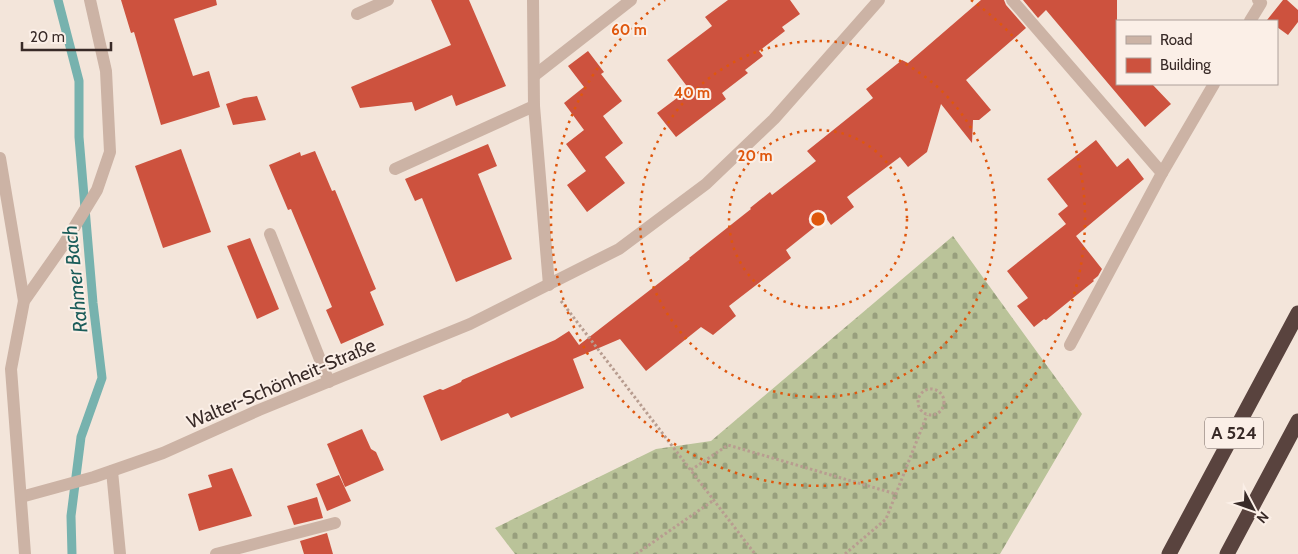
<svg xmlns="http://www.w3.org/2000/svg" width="1298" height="554" font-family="Cabin,sans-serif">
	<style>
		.cemetery { fill: url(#cemetery-stones) }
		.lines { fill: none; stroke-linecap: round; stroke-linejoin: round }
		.stream { stroke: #77b2ae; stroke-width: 9 }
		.building { fill: #cd523e }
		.path { stroke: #b89d90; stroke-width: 3; stroke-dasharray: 2.5 2.5; stroke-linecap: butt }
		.lane { stroke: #ccb3a5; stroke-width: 12 }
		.street { stroke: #ccb3a5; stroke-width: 12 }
		.highway { stroke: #59433e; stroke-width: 15 }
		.ring { fill: none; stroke: #df570d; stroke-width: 2.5; stroke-dasharray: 2.5 5 }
		.labels { text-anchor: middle; stroke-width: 4; stroke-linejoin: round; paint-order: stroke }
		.shield { fill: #fbefe7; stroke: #726561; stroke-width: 1 }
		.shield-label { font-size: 18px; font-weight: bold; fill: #382a27 }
		.street-label { font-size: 19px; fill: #382a27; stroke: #fbefe7 }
		.water-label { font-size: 20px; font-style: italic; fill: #1a5c59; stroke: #fbefe7 }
		.centre { fill: #df570d; stroke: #fbefe7; stroke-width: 2.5 }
		.ring-label { font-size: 15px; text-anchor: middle; font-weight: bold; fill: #df570d; stroke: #fbefe7; stroke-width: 4; stroke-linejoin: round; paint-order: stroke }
	</style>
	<defs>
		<pattern id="cemetery-stones" width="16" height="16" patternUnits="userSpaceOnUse" patternTransform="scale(1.25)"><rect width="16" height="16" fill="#bac399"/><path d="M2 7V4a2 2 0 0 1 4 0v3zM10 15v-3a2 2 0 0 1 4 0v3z" fill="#989f7d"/></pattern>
	</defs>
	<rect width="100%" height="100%" fill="#f3e5da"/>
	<path class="cemetery" d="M953,236L1082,414L1000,554H515L495,528L656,449L711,441Z"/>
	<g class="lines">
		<path class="stream" d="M58,0L79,81V137L93,303L102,378L81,437L71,516L72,554"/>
	</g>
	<g class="building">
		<path d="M121,0H216L217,5L174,19L193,76L209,71L220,107L161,125L134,32L131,33Z"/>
		<path d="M431,0H469L506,86L456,106L452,95L415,111L412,102L360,108L351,87L451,45Z"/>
		<path d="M728,0H790L800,14L782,27L785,31L759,51L763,56L745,70L748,73L722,93L726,99L676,137L657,113L689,89L667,60L712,26L705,17Z"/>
		<path d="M981,0H1004L1006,5L1026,28L966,80L991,110L979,120H973L972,143L941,104L927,152L908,167L900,157L847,197L854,207L831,225L826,218L786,250L791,258L729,306L736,316L713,335L701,327L646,371L620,339L573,359L584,388L511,418L508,413L441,441L423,396L440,389L443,390L461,382L462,380L555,340L569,331L579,345L690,259L689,258L751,209L750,208L770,192L772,195L816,161L807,151L873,98L866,89L902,60L908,63Z"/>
		<path d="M1023,0H1117V84H1152L1171,104L1145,127L1046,10L1038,18Z"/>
		<path d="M1283,0H1287L1298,10V22L1288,35L1277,27V21L1267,20Z"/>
		<path d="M588,51L604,72L601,74L622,101L603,116L623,143L605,157L625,183L587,212L567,185L586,171L566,144L584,130L564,103L584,87L568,66Z"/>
		<path d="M257,96L266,120L233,125L226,104L244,98Z"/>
		<path d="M1096,140L1117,167L1128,158L1144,179L1076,236L1102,269L1098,276L1093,280L1094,281L1046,320L1044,319L1034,327L1017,306L1028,298L1007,271L1066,224L1058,214L1068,206L1047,179Z"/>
		<path d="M488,144L497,166L478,174L512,259L456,282L422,198L415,201L405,179Z"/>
		<path d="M181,149L211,232L163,248L135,166Z"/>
		<path d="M315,151L332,191L335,190L376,289L370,292L384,325L341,344L326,310L332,307L291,209L288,210L269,165L300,152L301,156Z"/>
		<path d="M250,238L279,309L257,319L227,246Z"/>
		<path d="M362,429L371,449L376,452L384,470L345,487L327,444Z"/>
		<path d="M232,468L252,516L199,531L188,494L212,487L208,475Z"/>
		<path d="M339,475L351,501L327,511L316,484Z"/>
		<path d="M317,497L323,518L294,525L287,506Z"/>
		<path d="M327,533L333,554H304L300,541Z"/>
	</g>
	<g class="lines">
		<g class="path">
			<path d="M561,301L755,554"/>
			<circle cx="931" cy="402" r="13"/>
			<path d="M691,470L728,445L896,494"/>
			<path d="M636,554L714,500"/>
			<path d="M845,554L886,519L927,415"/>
		</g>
		<g class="lane">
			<path d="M357,14L388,0"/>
			<path d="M1250,21L1261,3L1258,0"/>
			<path d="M535,75L631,0"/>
			<path d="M395,169L534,106"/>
			<path d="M1162,173L1214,84"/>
			<path d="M270,234L329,382"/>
			<path d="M112,471L120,554"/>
			<path d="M216,554L335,523"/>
		</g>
		<g class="street">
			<path d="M533,0L534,106L549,285"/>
			<path d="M1012,0L1162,173L1070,345"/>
			<path d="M0,158L24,301"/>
			<path d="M21,497L94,477L163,453L259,410L470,324L619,249L706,184L774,119L879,0"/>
			<path d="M25,554L11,369L24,301L64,244L97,190L110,152L106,71L90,0"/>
		</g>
		<g class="highway">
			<path d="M1169,554L1298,313"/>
			<path d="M1227,554L1298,421"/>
		</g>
	</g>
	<g class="ring">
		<circle cx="818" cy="219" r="89"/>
		<circle cx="818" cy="219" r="178"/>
		<path d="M971 0A267 267 0 1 1 665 0"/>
	</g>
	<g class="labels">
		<rect class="shield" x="1205" y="417.5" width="58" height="31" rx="4"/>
		<g class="shield-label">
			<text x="1234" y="439">A 524</text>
		</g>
		<g class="street-label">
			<text transform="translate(281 383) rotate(-23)" y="7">Walter-Schönheit-Straße</text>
		</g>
		<g class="water-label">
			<text transform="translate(75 279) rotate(-96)" y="7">Rahmer Bach</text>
		</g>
	</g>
	<circle cx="818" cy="219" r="8" class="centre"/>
	<g class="ring-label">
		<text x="629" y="35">60 m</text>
		<text x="692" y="98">40 m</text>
		<text x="755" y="161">20 m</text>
	</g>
	<rect x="1116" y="20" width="162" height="65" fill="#fbefe7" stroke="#ada09a"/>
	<rect x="1126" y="36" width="25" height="8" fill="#ccb3a5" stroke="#ada09a"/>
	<text x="1160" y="45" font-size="15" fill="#382a27">Road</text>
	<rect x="1126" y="58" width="25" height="15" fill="#cd523e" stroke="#ada09a"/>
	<text x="1160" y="70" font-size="15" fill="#382a27">Building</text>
	<g transform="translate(1253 509) rotate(131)" stroke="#fbefe7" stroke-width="4" paint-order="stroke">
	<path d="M0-4L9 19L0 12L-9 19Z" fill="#382a27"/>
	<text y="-8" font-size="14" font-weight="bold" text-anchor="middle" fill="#382a27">N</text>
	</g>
	<path d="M22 42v8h89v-8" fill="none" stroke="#382a27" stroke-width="2.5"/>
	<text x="30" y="42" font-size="15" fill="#382a27" stroke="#fbefe7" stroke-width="4" paint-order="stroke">20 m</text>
</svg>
